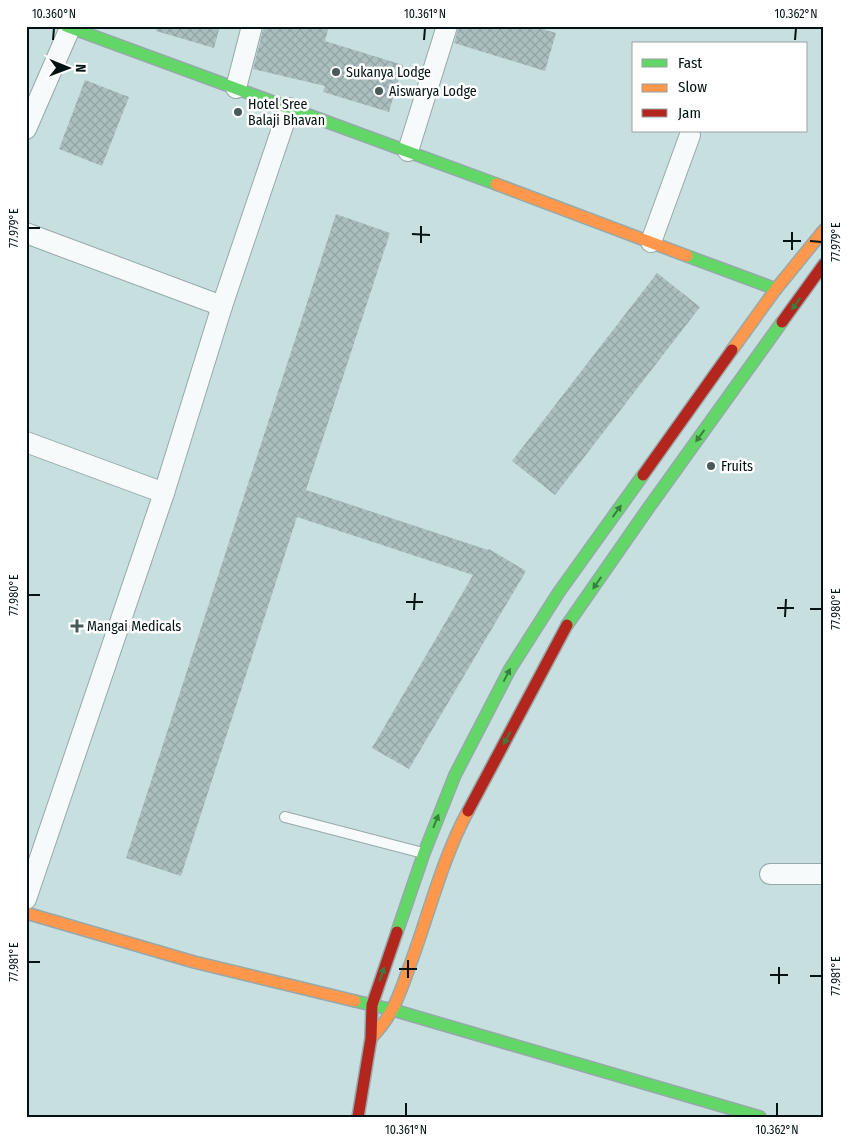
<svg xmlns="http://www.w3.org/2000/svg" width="850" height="1143" font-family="'Fira Sans Condensed',sans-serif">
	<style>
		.building { fill: url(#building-cross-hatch) }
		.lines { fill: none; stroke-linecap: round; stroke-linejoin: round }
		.lane-casing { stroke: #96a9aa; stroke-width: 12 }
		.street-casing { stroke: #96a9aa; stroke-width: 22 }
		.fast-casing { stroke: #96a9aa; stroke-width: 14 }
		.slow-casing { stroke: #96a9aa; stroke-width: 14 }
		.jam-casing { stroke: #96a9aa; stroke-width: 14 }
		.lane { stroke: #f7fafa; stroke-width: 10 }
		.street { stroke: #f7fafa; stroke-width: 20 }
		.fast { stroke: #63d668; stroke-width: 11 }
		.slow { stroke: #ff974d; stroke-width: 11 }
		.jam { stroke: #b3261e; stroke-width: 11 }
		.oneway { fill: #387e41 }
		.ticks { fill: none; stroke: #031212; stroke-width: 2 }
		.poi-dot { fill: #485a5a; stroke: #fff; stroke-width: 2 }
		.labels { text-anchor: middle; stroke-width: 5; stroke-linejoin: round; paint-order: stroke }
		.poi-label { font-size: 14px; fill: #031212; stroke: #fff; text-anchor: start }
		.neatline { fill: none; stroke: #031212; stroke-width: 2 }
		.ticks-label { font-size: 12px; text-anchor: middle; fill: #031212 }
	</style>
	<defs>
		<pattern id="building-cross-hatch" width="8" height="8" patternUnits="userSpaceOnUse" patternTransform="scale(1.25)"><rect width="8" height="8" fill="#abbfc0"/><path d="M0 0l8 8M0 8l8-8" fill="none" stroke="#92a3a4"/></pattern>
	</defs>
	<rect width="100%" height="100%" fill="#c8dfe0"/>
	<g class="building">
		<path d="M157,26H220L214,48L156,31Z"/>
		<path d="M264,26H329L325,41L403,65L389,112L323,92L325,86L253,69Z"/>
		<path d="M459,26H533L556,33L545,71L454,43Z"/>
		<path d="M85,80L129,97L102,166L59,149Z"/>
		<path d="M336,214L390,233L306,490L488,550L489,549L526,571L409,769L372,748L473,575L297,517L181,876L126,858Z"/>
		<path d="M657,273L700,307L555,495L512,461Z"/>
	</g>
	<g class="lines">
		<g class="lane-casing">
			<path id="lane" d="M285,817L423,853"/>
		</g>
		<g class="street-casing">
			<g id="street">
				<path d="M236,88L252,26"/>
				<path d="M26,129L70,28"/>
				<path d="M408,151L447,26"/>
				<path d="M26,233L222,306"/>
				<path d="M651,242L690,135"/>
				<path d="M26,442L164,493"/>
				<path d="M770,874H824"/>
				<path d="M26,899L164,493L222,306L289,108"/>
			</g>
		</g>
		<g class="fast-casing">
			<g id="fast">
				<path d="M66,26L496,184"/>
				<path d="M687,256L776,289"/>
				<path d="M567,625L647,510L782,322"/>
				<path d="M397,932L424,853L455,775L510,669L559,592L643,475"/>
				<path d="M355,1001L393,1010L760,1117"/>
			</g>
		</g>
		<g class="slow-casing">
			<g id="slow">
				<path d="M496,184L687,256"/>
				<path d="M732,350L776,289L824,230"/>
				<path d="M26,913L194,962L355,1001"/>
				<path d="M371,1038C393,1016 400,993 410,965C429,914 442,859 468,811"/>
			</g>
		</g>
		<g class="jam-casing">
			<g id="jam">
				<path d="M782,322L824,264"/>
				<path d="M643,475L732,350"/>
				<path d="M468,811L567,625"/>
				<path d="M358,1117L371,1038L372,1005L397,932"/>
			</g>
		</g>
		<use href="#lane" class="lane"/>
		<use href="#street" class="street"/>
		<use href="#fast" class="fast"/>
		<use href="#slow" class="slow"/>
		<use href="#jam" class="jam"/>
	</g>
	<defs><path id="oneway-solid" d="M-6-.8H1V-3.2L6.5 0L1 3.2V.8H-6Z" transform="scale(1.25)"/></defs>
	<g class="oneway">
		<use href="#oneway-solid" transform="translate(796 304) rotate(126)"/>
		<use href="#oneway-solid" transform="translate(700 436) rotate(126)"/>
		<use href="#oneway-solid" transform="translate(617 511) rotate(-54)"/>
		<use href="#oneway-solid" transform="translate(597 583) rotate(125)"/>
		<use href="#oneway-solid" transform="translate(507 675) rotate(-62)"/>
		<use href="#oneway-solid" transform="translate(507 738) rotate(118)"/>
		<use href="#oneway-solid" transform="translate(436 821) rotate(-68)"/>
		<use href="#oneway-solid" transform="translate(382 974) rotate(-71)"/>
	</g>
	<path class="ticks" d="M53,40L54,28M424,40L425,28M795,40L796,28M28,228H40M412,234L430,235M783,241H801M810,241L822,242M421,243V226M792,250V232M28,595H40M406,602H423M777,608H794M810,609H822M414,610L415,593M785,617L786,599M28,962H40M399,969H417M770,975H788M810,976H822M408,978V960M779,984V967M406,1116V1103M777,1116V1103"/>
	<g class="poi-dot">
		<circle cx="336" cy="72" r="5"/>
		<circle cx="379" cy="91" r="5"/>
		<circle cx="238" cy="112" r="5"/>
		<circle cx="711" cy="466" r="5"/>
		<path d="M74.5 618.5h5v5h5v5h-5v5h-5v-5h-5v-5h5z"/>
	</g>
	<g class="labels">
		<g class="poi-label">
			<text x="346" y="77">Sukanya Lodge</text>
			<text x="389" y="96">Aiswarya Lodge</text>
			<text x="248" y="109">Hotel Sree<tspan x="248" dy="16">Balaji Bhavan</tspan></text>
			<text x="721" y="471">Fruits</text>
			<text x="87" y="631">Mangai Medicals</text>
		</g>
	</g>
	<rect width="850" height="1143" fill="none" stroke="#ffffff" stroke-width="55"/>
	<rect x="632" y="42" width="175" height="90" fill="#ffffff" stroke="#9aa0a0"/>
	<rect x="642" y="59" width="25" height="8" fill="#63d668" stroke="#9aa0a0"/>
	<text x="678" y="68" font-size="15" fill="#031212">Fast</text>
	<rect x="642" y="84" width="25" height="8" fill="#ff974d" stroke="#9aa0a0"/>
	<text x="678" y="92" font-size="15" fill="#031212">Slow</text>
	<rect x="642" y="109" width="25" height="8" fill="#b3261e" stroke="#9aa0a0"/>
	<text x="678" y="118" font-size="15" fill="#031212">Jam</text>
	<g transform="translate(68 68) rotate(91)" stroke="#ffffff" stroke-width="4" paint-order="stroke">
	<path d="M0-4L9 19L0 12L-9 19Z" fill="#031212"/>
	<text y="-8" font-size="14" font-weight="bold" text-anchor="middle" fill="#031212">N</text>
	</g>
	<rect x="28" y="28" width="794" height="1088" class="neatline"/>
	<g class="ticks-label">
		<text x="54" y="18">10.360°N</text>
		<text x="425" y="18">10.361°N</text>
		<text x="796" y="18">10.362°N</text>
		<text transform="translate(14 228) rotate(-90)" y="4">77.979°E</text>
		<text transform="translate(836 242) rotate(-90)" y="4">77.979°E</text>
		<text transform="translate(14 595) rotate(-90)" y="4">77.980°E</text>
		<text transform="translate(836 609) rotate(-90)" y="4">77.980°E</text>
		<text transform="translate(14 962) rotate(-90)" y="4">77.981°E</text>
		<text transform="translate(836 976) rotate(-90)" y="4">77.981°E</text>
		<text x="406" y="1134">10.361°N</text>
		<text x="777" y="1134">10.362°N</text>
	</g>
</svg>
